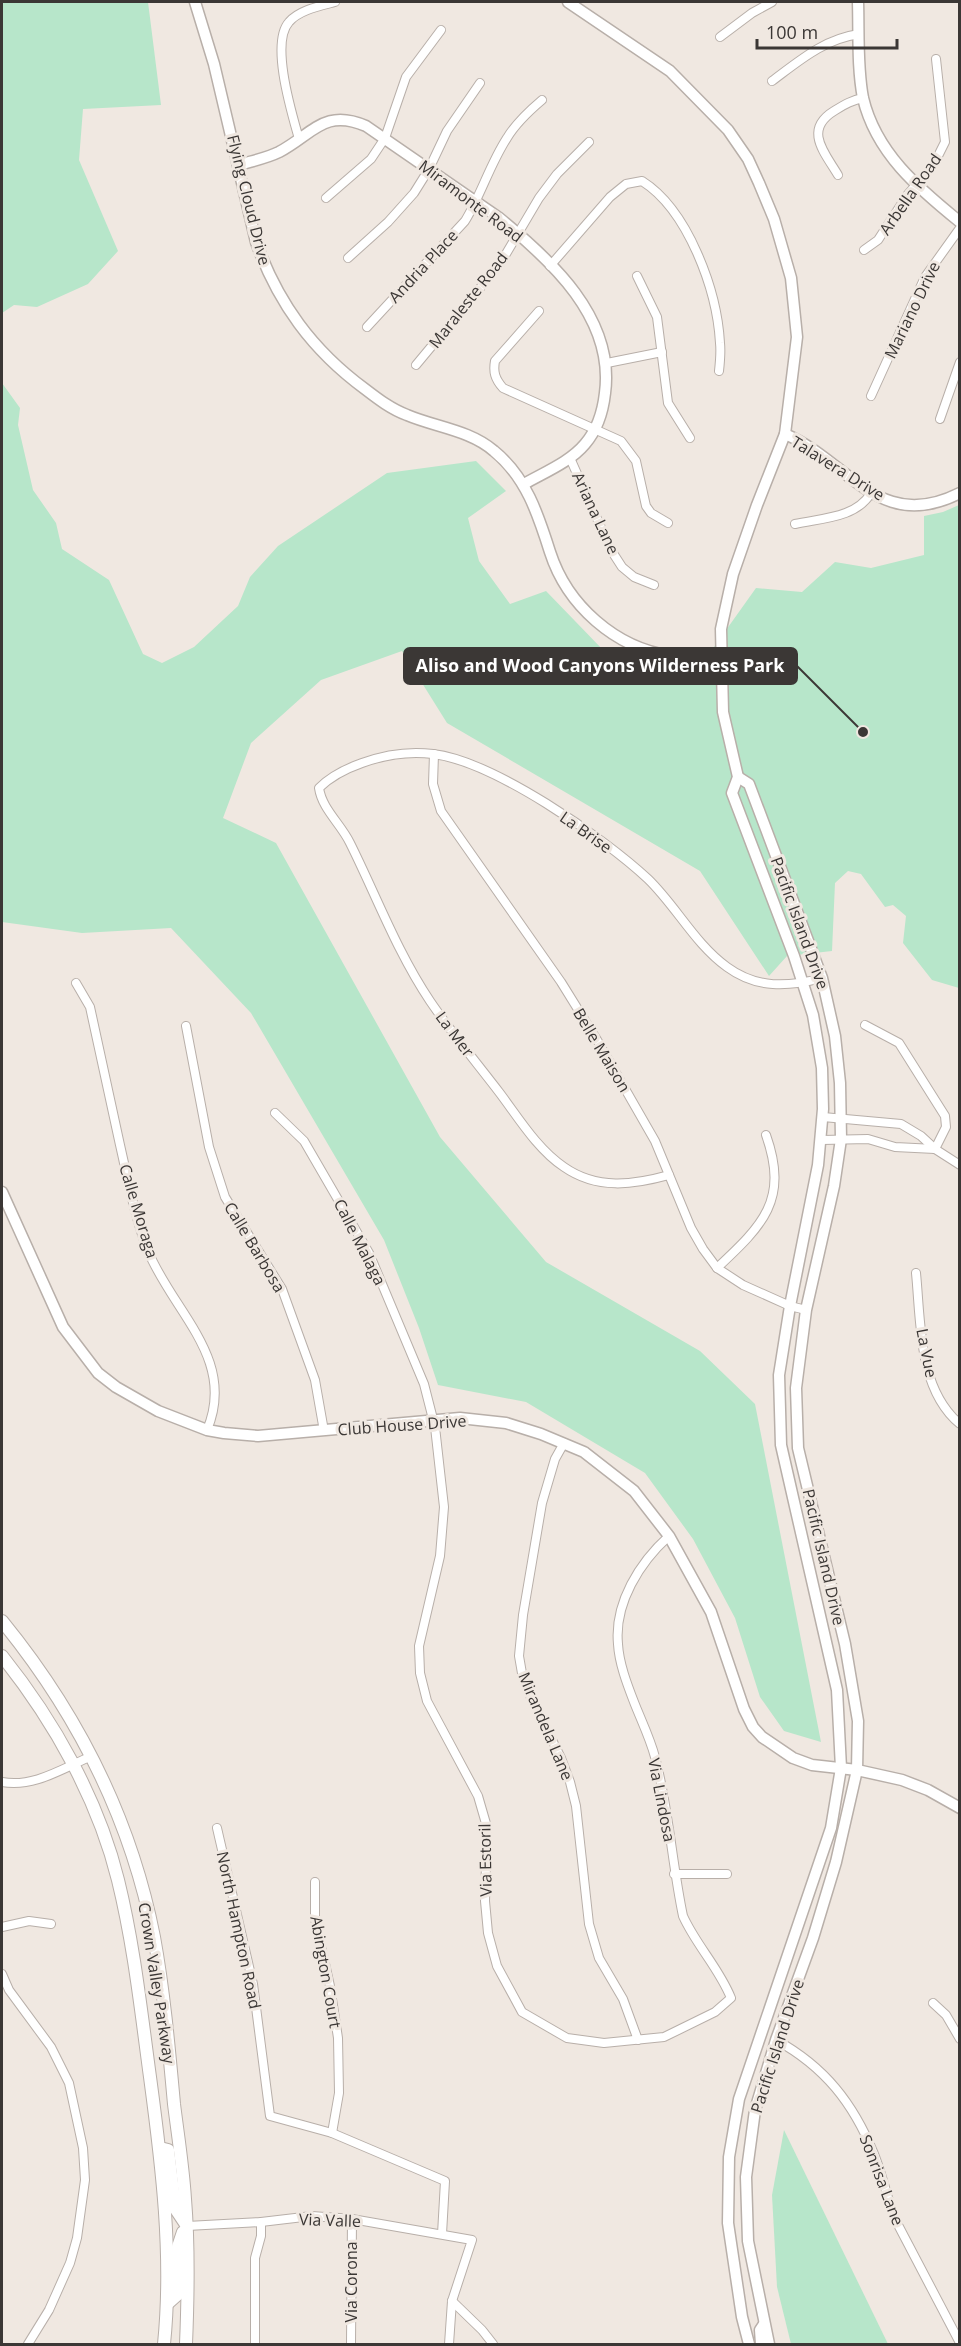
<svg xmlns="http://www.w3.org/2000/svg" width="961" height="2346" font-family="'Open Sans',sans-serif">
	<style>
		.green { fill: #b7e6ca }
		.lines { fill: none; stroke-linecap: round; stroke-linejoin: round }
		.street-casing { stroke: #b8afa9; stroke-width: 10 }
		.secondary-casing { stroke: #b8afa9; stroke-width: 13 }
		.primary-casing { stroke: #b8afa9; stroke-width: 14 }
		.street { stroke: #fff; stroke-width: 8 }
		.secondary { stroke: #fff; stroke-width: 10 }
		.primary { stroke: #fff; stroke-width: 12 }
		.labels { text-anchor: middle; stroke-width: 6; stroke-linejoin: round; paint-order: stroke }
		.street-label { font-size: 16px; fill: #3b3735; stroke: #f0e8e1 }
		.leader { fill: none; stroke: #3b3735; stroke-width: 2 }
		.callout-dot { fill: #3b3735; stroke: #f0e8e1; stroke-width: 2 }
		.callout { fill: #3b3735; stroke: #3b3735; stroke-width: 2 }
		.callout-label { font-size: 18px; text-anchor: middle; font-weight: bold; fill: #fff }
	</style>
	<rect width="100%" height="100%" fill="#f0e8e1"/>
	<g class="green">
		<path d="M2,2H148L161,105L83,109L79,160L118,251L88,284L37,307L14,305L2,313Z"/>
		<path d="M2,383L20,408L18,425L33,490L56,523L62,549L109,580L143,654L162,663L194,647L238,606L250,577L278,546L387,473L476,461L506,491L468,518L479,561L510,604L546,591L604,651L689,682L756,588L802,592L835,562L871,568L924,555V516L943,512L959,505V988L932,980L903,943L906,916L893,905L885,907L861,874L848,871L835,883L832,951L787,956L769,976L700,871L447,723L402,651L321,680L251,743L223,818L276,843L440,1137L546,1262L700,1351L755,1404L821,1742L784,1731L760,1697L735,1618L693,1539L645,1473L526,1402L438,1385L419,1328L384,1240L251,1013L171,928L82,933L2,922Z"/>
		<path d="M784,2130L888,2344H791L777,2287L772,2195Z"/>
	</g>
	<g class="lines">
		<g class="street-casing">
			<g id="street">
				<path d="M720,37L752,13L772,2"/>
				<path d="M772,81C799,61 824,39 859,34"/>
				<path d="M299,139C292,114 270,43 289,22C299,10 320,6 335,2"/>
				<path d="M838,175C825,153 803,130 834,111C844,105 852,100 863,98"/>
				<path d="M326,198L371,159L385,138L406,77L441,30"/>
				<path d="M864,250L878,240L908,194L933,166L945,142L936,59"/>
				<path d="M348,258L388,222L414,193L429,169L447,131L480,83"/>
				<path d="M550,266L610,197L626,184L642,181C688,210 717,290 720,343C721,352 720,362 719,371"/>
				<path d="M637,276L657,317L668,403L690,438"/>
				<path d="M539,311L495,361C493,372 495,379 503,388L621,441L636,461L646,506L651,513L668,523"/>
				<path d="M367,327L465,221C481,195 490,164 507,138C516,123 529,111 542,100"/>
				<path d="M607,363L662,352"/>
				<path d="M416,365L500,264L539,198L557,174L589,142"/>
				<path d="M871,396L925,277L960,228"/>
				<path d="M940,419L960,362"/>
				<path d="M570,458L611,550L622,567L634,577L654,585"/>
				<path d="M795,524C822,518 856,518 871,493"/>
				<path d="M434,754L433,784L441,811L561,982L597,1040L655,1141L691,1228L703,1249L717,1268L743,1285L790,1306L806,1310"/>
				<path d="M76,983L90,1007C100,1053 110,1099 120,1145C128,1180 135,1218 148,1251C173,1312 237,1359 207,1430"/>
				<path d="M865,1025L899,1043L945,1116L946,1127L935,1149"/>
				<path d="M186,1026L209,1147L225,1197L282,1289L315,1380L324,1431"/>
				<path d="M275,1113L304,1141L369,1253L424,1384L435,1427L444,1507L440,1556L419,1646L420,1673L427,1701L478,1796L487,1827L485,1901L488,1933L497,1966L522,2012L567,2038L604,2043L664,2037L715,2012L731,1998C719,1968 696,1945 683,1916C672,1864 669,1809 655,1757C650,1738 641,1720 634,1702C627,1684 619,1663 618,1644C614,1603 640,1562 669,1536"/>
				<path d="M823,1117L901,1124L921,1136L935,1149L960,1165"/>
				<path d="M822,1140L868,1139L895,1147L935,1149"/>
				<path d="M669,1175C633,1185 597,1190 564,1167C537,1149 518,1117 499,1092C476,1062 451,1032 430,1001C397,952 376,895 350,843C341,824 322,809 319,788C331,776 345,769 362,763C384,755 409,751 433,754C493,761 603,837 648,879C676,906 695,944 727,967C757,989 788,987 822,978"/>
				<path d="M717,1268C763,1225 789,1200 766,1135"/>
				<path d="M916,1273C921,1323 918,1389 960,1424"/>
				<path d="M564,1443L555,1459L542,1503L523,1615L519,1656L523,1679L532,1700L561,1758L570,1782L576,1806L589,1924L599,1958L623,1999L638,2040"/>
				<path d="M2,1782C34,1788 63,1768 92,1756"/>
				<path d="M217,1828L253,1984L270,2116L332,2133L445,2181L442,2234"/>
				<path d="M674,1874H727"/>
				<path d="M315,1882V1919L330,1986L338,2038L339,2093L332,2133"/>
				<path d="M2,1927L29,1921L51,1924"/>
				<path d="M2,1974L9,1990L51,2047L69,2083L83,2148L85,2180L77,2238L70,2263L49,2310L28,2344"/>
				<path d="M933,2003L946,2015L960,2039"/>
				<path d="M776,2040C825,2067 853,2103 874,2154C883,2176 887,2199 896,2221L960,2343"/>
				<path d="M187,2226L261,2222L312,2216L352,2219L472,2240L452,2301L449,2344"/>
				<path d="M452,2301L482,2330L493,2344"/>
				<path d="M255,2344V2258L261,2236V2222"/>
				<path d="M351,2344L352,2219"/>
			</g>
		</g>
		<g class="secondary-casing">
			<g id="secondary">
				<path d="M195,2L214,64L256,242C278,303 312,350 365,389C378,399 391,409 407,415C435,427 470,430 494,451C526,477 538,514 550,552C567,605 615,648 671,656C687,658 704,657 721,658"/>
				<path d="M568,2L670,71L728,130L748,159L759,183L774,219L791,278L797,337L785,434L757,505L733,574L721,629L723,712L738,777L732,793L794,956L813,1015L822,1068L823,1109L818,1165L790,1306L779,1375L781,1445L837,1690L841,1768L831,1828L739,2099L729,2157L728,2223L742,2317L749,2344"/>
				<path d="M858,2C859,33 857,67 863,98C876,153 918,188 960,222"/>
				<path d="M239,165C252,161 267,158 279,152C313,134 324,108 366,126L498,217C551,260 615,318 605,393C603,411 597,430 585,444C570,462 545,472 524,484"/>
				<path d="M785,434C850,462 879,534 960,493"/>
				<path d="M738,777L749,784L822,978L835,1036L840,1083L841,1139L834,1186L806,1310L796,1388L798,1448L845,1644L858,1721L857,1770L836,1862L813,1938L776,2040L755,2110L746,2177L748,2241L769,2344"/>
				<path d="M2,1192L63,1327L98,1373L116,1387L158,1411L207,1430L224,1433L258,1436L460,1418L506,1423L541,1434L584,1452L634,1491L669,1536L711,1612L744,1709L753,1727L762,1737L793,1758L812,1765L857,1770L902,1780L928,1790L960,1808"/>
				<path d="M761,2344L760,2330L764,2324"/>
			</g>
		</g>
		<g class="primary-casing">
			<g id="primary">
				<path d="M2,1621C77,1713 131,1820 154,1937C164,1992 169,2049 174,2104C178,2136 183,2167 185,2199C189,2247 188,2296 186,2344"/>
				<path d="M2,1656C54,1721 98,1799 118,1880C134,1945 141,2011 150,2077C162,2166 173,2256 164,2344"/>
				<path d="M160,2148L168,2150L175,2208L187,2226"/>
				<path d="M168,2303L177,2295L178,2247L183,2232"/>
			</g>
		</g>
		<use href="#street" class="street"/>
		<use href="#secondary" class="secondary"/>
		<use href="#primary" class="primary"/>
	</g>
	<g class="labels">
		<g class="street-label">
			<text transform="translate(910 194) rotate(-55)" y="6">Arbella Road</text>
			<text transform="translate(249 200) rotate(76)" y="6">Flying Cloud Drive</text>
			<text transform="translate(471 201) rotate(37)" y="6">Miramonte Road</text>
			<text transform="translate(423 266) rotate(-47)" y="6">Andria Place</text>
			<text transform="translate(468 300) rotate(-52)" y="6">Maraleste Road</text>
			<text transform="translate(912 310) rotate(-64)" y="6">Mariano Drive</text>
			<text transform="translate(838 468) rotate(32)" y="6">Talavera Drive</text>
			<text transform="translate(596 513) rotate(65)" y="6">Ariana Lane</text>
			<text transform="translate(586 832) rotate(35)" y="6">La Brise</text>
			<text transform="translate(800 923) rotate(70)" y="6">Pacific Island Drive</text>
			<text transform="translate(455 1034) rotate(53)" y="6">La Mer</text>
			<text transform="translate(602 1050) rotate(59)" y="6">Belle Maison</text>
			<text transform="translate(139 1211) rotate(73)" y="6">Calle Moraga</text>
			<text transform="translate(360 1242) rotate(63)" y="6">Calle Malaga</text>
			<text transform="translate(255 1247) rotate(59)" y="6">Calle Barbosa</text>
			<text transform="translate(927 1353) rotate(79)" y="6">La Vue</text>
			<text transform="translate(402 1425) rotate(-4)" y="6">Club House Drive</text>
			<text transform="translate(824 1557) rotate(77)" y="6">Pacific Island Drive</text>
			<text transform="translate(546 1726) rotate(67)" y="6">Mirandela Lane</text>
			<text transform="translate(662 1800) rotate(79)" y="6">Via Lindosa</text>
			<text transform="translate(485 1860) rotate(-91)" y="6">Via Estoril</text>
			<text transform="translate(239 1930) rotate(78)" y="6">North Hampton Road</text>
			<text transform="translate(326 1972) rotate(80)" y="6">Abington Court</text>
			<text transform="translate(157 1983) rotate(81)" y="6">Crown Valley Parkway</text>
			<text transform="translate(777 2046) rotate(-72)" y="6">Pacific Island Drive</text>
			<text transform="translate(882 2180) rotate(69)" y="6">Sonrisa Lane</text>
			<text transform="translate(330 2220) rotate(2)" y="6">Via Valle</text>
			<text transform="translate(351 2282) rotate(-90)" y="6">Via Corona</text>
		</g>
	</g>
	<path class="leader" d="M863 732L797 666"/>
	<circle class="callout-dot" cx="863" cy="732" r="6"/>
	<rect class="callout" x="404" y="648" width="393" height="36" rx="6"/>
	<g class="callout-label">
		<text x="600" y="672">Aliso and Wood Canyons Wilderness Park</text>
	</g>
	<rect width="961" height="2346" fill="none" stroke="#3b3735" stroke-width="6"/>
	<path d="M757 39v9h140v-9" fill="none" stroke="#3b3735" stroke-width="3"/>
	<text x="766" y="39" font-size="18" fill="#3b3735" stroke="#f0e8e1" stroke-width="4.5" paint-order="stroke">100 m</text>
</svg>
